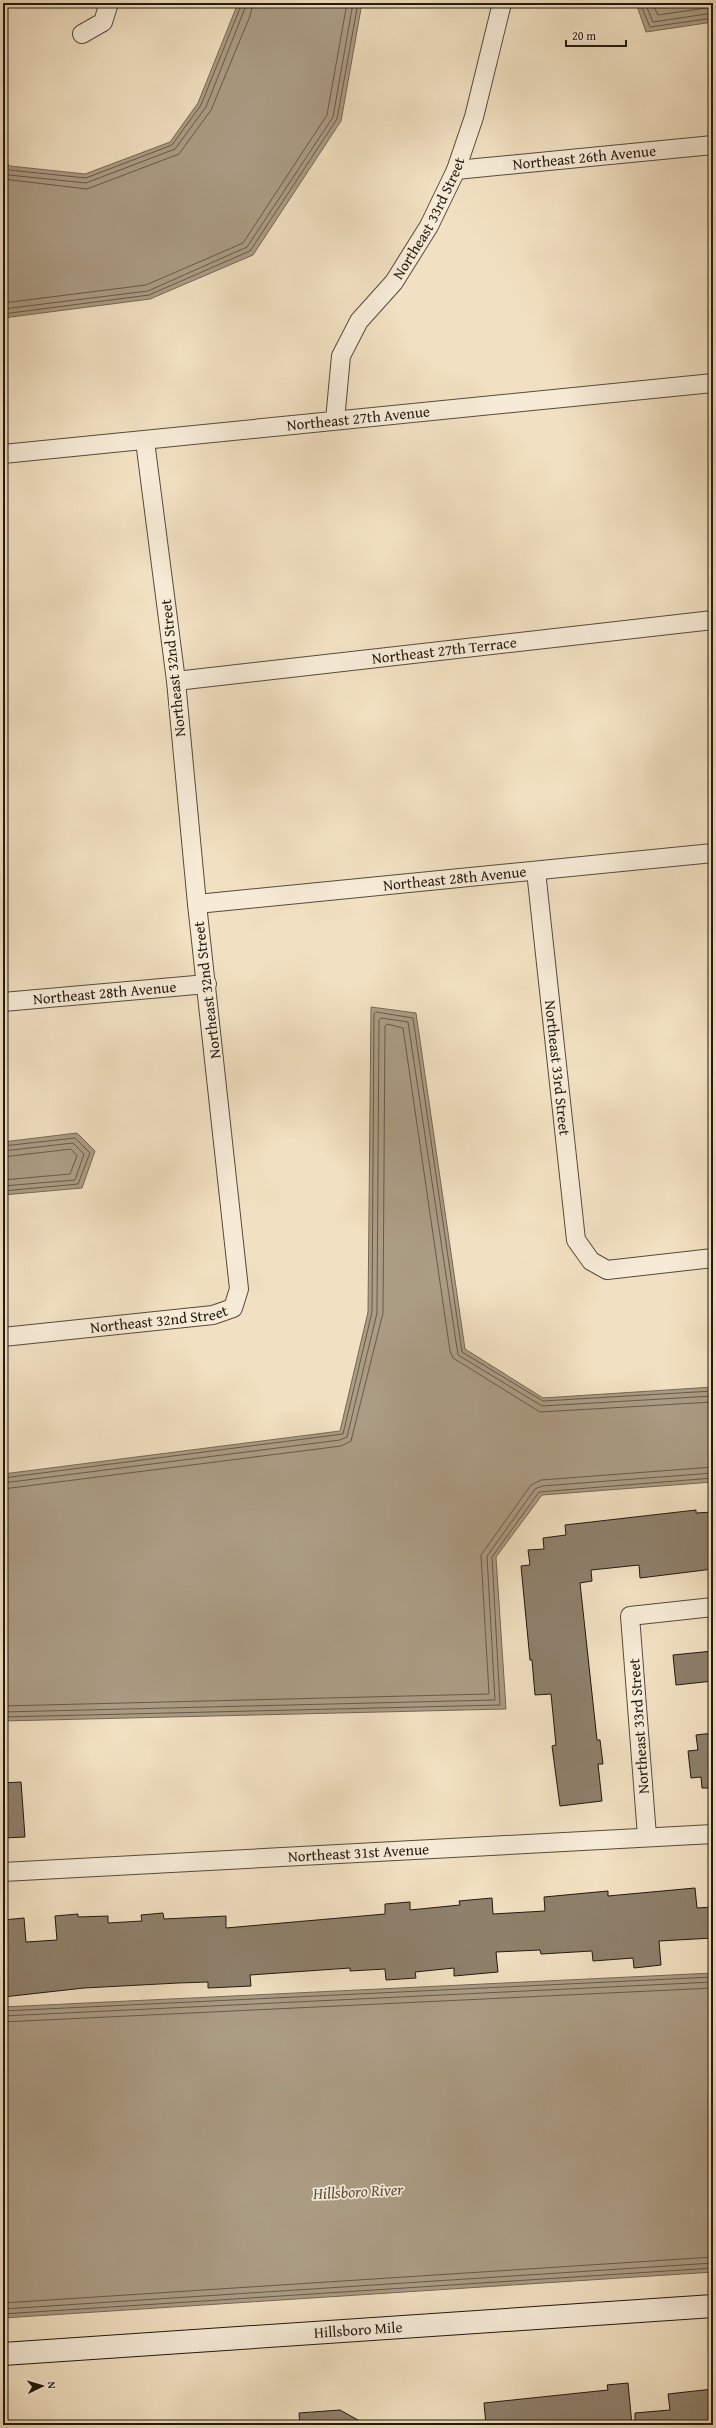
<svg xmlns="http://www.w3.org/2000/svg" width="716" height="2428" font-family="'Gentium Book Plus',serif">
	<style>
		.water { fill: #ab9c84; stroke: #746854 }
		.lines { fill: none; stroke-linecap: round; stroke-linejoin: round }
		.shore { stroke: #665a48; stroke-width: 1 }
		.building { fill: #8e806b; stroke: #22190d }
		.street-casing { stroke: #564b3a; stroke-width: 20 }
		.secondary-casing { stroke: #22190d; stroke-width: 24 }
		.street { stroke: #f6ebd7; stroke-width: 18 }
		.secondary { stroke: #f6ebd7; stroke-width: 22 }
		.labels { text-anchor: middle; stroke-width: 3.5; stroke-linejoin: round; paint-order: stroke }
		.street-label { font-size: 15px; fill: #22190d; stroke: #f6ebd7 }
		.water-label { font-size: 16px; font-style: italic; fill: #594d3d; stroke: #f6ebd7 }
	</style>
	<rect width="100%" height="100%" fill="#f1e0c1"/>
	<filter id="stains"><feTurbulence type="fractalNoise" baseFrequency=".005" numOctaves="4"/><feColorMatrix values="0 0 0 0 .2 0 0 0 0 .09 0 0 0 0 .02 0 0 0 .5 -.17"/></filter>
	<radialGradient id="worn" r=".72"><stop offset=".6" stop-color="#630" stop-opacity="0"/><stop offset="1" stop-color="#630" stop-opacity=".3"/></radialGradient>
	<g class="water">
		<path d="M238,3H362L341,121L253,255L150,299L3,318V160L10,166L85,174L170,142L198,103Z"/>
		<path d="M636,3H713V22L646,32Z"/>
		<path d="M371,1007L416,1013L465,1349L543,1398L713,1387V1482L542,1495L496,1557L506,1709L3,1721V1474L340,1431L368,1312Z"/>
		<path d="M77,1133L95,1151L82,1188L3,1195V1142Z"/>
		<path d="M713,1973V2272L3,2318V2007Z"/>
	</g>
	<g class="lines">
		<g class="shore">
			<path d="M640,3L650,27L713,18"/>
			<path d="M645,3L653,22L713,13"/>
			<path d="M652,3L658,15L713,7"/>
			<path d="M3,166L9,170L86,178L172,145L201,105L242,3"/>
			<path d="M3,172L9,175L86,183L175,149L206,107L247,3"/>
			<path d="M3,179L87,189L179,154L211,110L250,16L253,3"/>
			<path d="M3,303L146,285L243,243L327,115L347,3"/>
			<path d="M3,309L148,291L247,247L333,117L353,3"/>
			<path d="M3,314L149,295L250,251L337,119L358,3"/>
			<path d="M3,1146L75,1138L90,1153L78,1184L3,1191"/>
			<path d="M3,1151L73,1143L84,1154L75,1180L3,1186"/>
			<path d="M3,1157L71,1149L77,1156L70,1174L3,1180"/>
			<path d="M3,1478L343,1434L372,1312L374,1014L376,1012L413,1018L462,1352L543,1401L713,1391"/>
			<path d="M3,1483L340,1440L347,1437L377,1313L379,1020L381,1018L408,1022L458,1355L542,1406L713,1396"/>
			<path d="M3,1489L341,1446L351,1441L383,1313L385,1026L387,1024L403,1028L450,1351L453,1358L540,1412L713,1402"/>
			<path d="M3,1706L489,1694L481,1555L531,1485L541,1480L713,1467"/>
			<path d="M3,1712L495,1700L487,1556L535,1489L542,1486L713,1473"/>
			<path d="M3,1717L500,1705L492,1557L539,1492L713,1478"/>
			<path d="M3,2011L713,1977"/>
			<path d="M3,2016L713,1982"/>
			<path d="M3,2022L713,1988"/>
			<path d="M3,2303L713,2257"/>
			<path d="M3,2309L713,2263"/>
			<path d="M3,2314L713,2268"/>
		</g>
	</g>
	<g class="building">
		<path d="M696,1510V1513L713,1512V1569L640,1578L639,1565L591,1570L592,1581L580,1583L597,1740H600L603,1764H598L602,1801L560,1806L552,1746L556,1745L551,1694L535,1695L532,1660H530L521,1566L530,1565L528,1550L544,1549L543,1538L566,1535L565,1525Z"/>
		<path d="M713,1651V1681L676,1685L673,1655Z"/>
		<path d="M713,1733V1788H702L701,1777L691,1778L688,1751L698,1750L696,1735Z"/>
		<path d="M21,1782L25,1837L3,1838V1783Z"/>
		<path d="M695,1888L697,1908L713,1907V1938L659,1941L661,1965L634,1968L633,1958L593,1961L592,1951L541,1954L540,1950L496,1952L498,1972L454,1976V1968L415,1972L416,1978L386,1980L385,1969L350,1971V1968L250,1975L251,1986L208,1988V1982L178,1983L84,1988L3,1997V1920L24,1918L26,1942L57,1940L55,1916L78,1914V1917L108,1916V1923L142,1921L141,1915L163,1913L164,1919L226,1916V1928L385,1914V1904L410,1902V1910L460,1905L459,1901L492,1898L493,1914L545,1911L544,1897L608,1891V1896Z"/>
		<path d="M628,2383L632,2425H486L484,2403L608,2390L607,2385Z"/>
		<path d="M713,2389V2425H635V2413L670,2410L668,2394Z"/>
		<path d="M340,2410L367,2425H300L299,2413Z"/>
	</g>
	<g class="lines">
		<g class="street-casing">
			<g id="street">
				<path d="M82,34L103,22L109,3"/>
				<path id="s1" d="M456,170L713,145"/>
				<path id="s2" d="M335,420L341,356L359,321L394,282L429,226L456,170L474,117L502,3"/>
				<path id="s3" d="M3,454L713,383"/>
				<path id="s4" d="M176,681L713,620"/>
				<path id="s5" d="M536,871L576,1240L591,1261L607,1270L713,1258"/>
				<path id="s6" d="M197,904L713,853"/>
				<path id="s7" d="M3,1002L207,984"/>
				<path id="s8" d="M3,1337L213,1315L233,1308L239,1289L197,904L176,681L145,441"/>
				<path d="M647,1836L630,1616L713,1607"/>
				<path id="s9" d="M3,1872L713,1834"/>
			</g>
		</g>
		<g class="secondary-casing">
			<g id="secondary">
				<path id="s10" d="M3,2354L713,2306"/>
			</g>
		</g>
		<use href="#street" class="street"/>
		<use href="#secondary" class="secondary"/>
	</g>
	<g class="labels">
		<g class="street-label">
			<text dy="5" stroke="none"><textPath href="#s1" startOffset="129">Northeast 26th Avenue</textPath></text>
			<text dy="5" stroke="none"><textPath href="#s2" startOffset="229">Northeast 33rd Street</textPath></text>
			<text dy="5" stroke="none"><textPath href="#s3" startOffset="357">Northeast 27th Avenue</textPath></text>
			<text dy="5" stroke="none"><textPath href="#s4" startOffset="270">Northeast 27th Terrace</textPath></text>
			<text transform="translate(173 668) rotate(-96)" y="5">Northeast 32nd Street</text>
			<text dy="5" stroke="none"><textPath href="#s6" startOffset="259">Northeast 28th Avenue</textPath></text>
			<text transform="translate(207 990) rotate(-97)" y="5">Northeast 32nd Street</text>
			<text dy="5" stroke="none"><textPath href="#s7" startOffset="102">Northeast 28th Avenue</textPath></text>
			<text dy="5" stroke="none"><textPath href="#s5" startOffset="198">Northeast 33rd Street</textPath></text>
			<text dy="5" stroke="none"><textPath href="#s8" startOffset="157">Northeast 32nd Street</textPath></text>
			<text transform="translate(639 1726) rotate(-94)" y="5">Northeast 33rd Street</text>
			<text dy="5" stroke="none"><textPath href="#s9" startOffset="356">Northeast 31st Avenue</textPath></text>
			<text dy="5" stroke="none"><textPath href="#s10" startOffset="356">Hillsboro Mile</textPath></text>
		</g>
		<g class="water-label">
			<text transform="translate(358 2191) rotate(-3)" y="6">Hillsboro River</text>
		</g>
	</g>
	<rect width="716" height="2428" fill="none" stroke="#f1e0c1" stroke-width="16"/>
	<rect x="4" y="4" width="708" height="2420" fill="none" stroke="#22190d" stroke-width="2"/>
	<rect x="8" y="8" width="700" height="2412" fill="none" stroke="#22190d"/>
	<g transform="translate(42 2386) rotate(85)" stroke="#f6ebd7" stroke-width="3" paint-order="stroke">
	<path d="M0-3L7 15L0 10L-7 15Z" fill="#22190d"/>
	<text y="-6" font-size="11" font-weight="bold" text-anchor="middle" fill="#22190d">N</text>
	</g>
	<path d="M566 40v6h60v-6" fill="none" stroke="#22190d" stroke-width="2"/>
	<text x="572" y="40" font-size="12" fill="#22190d" stroke="#f6ebd7" stroke-width="3" paint-order="stroke">20 m</text>
	<rect width="100%" height="100%" filter="url(#stains)"/>
	<rect width="100%" height="100%" fill="url(#worn)"/>
</svg>
